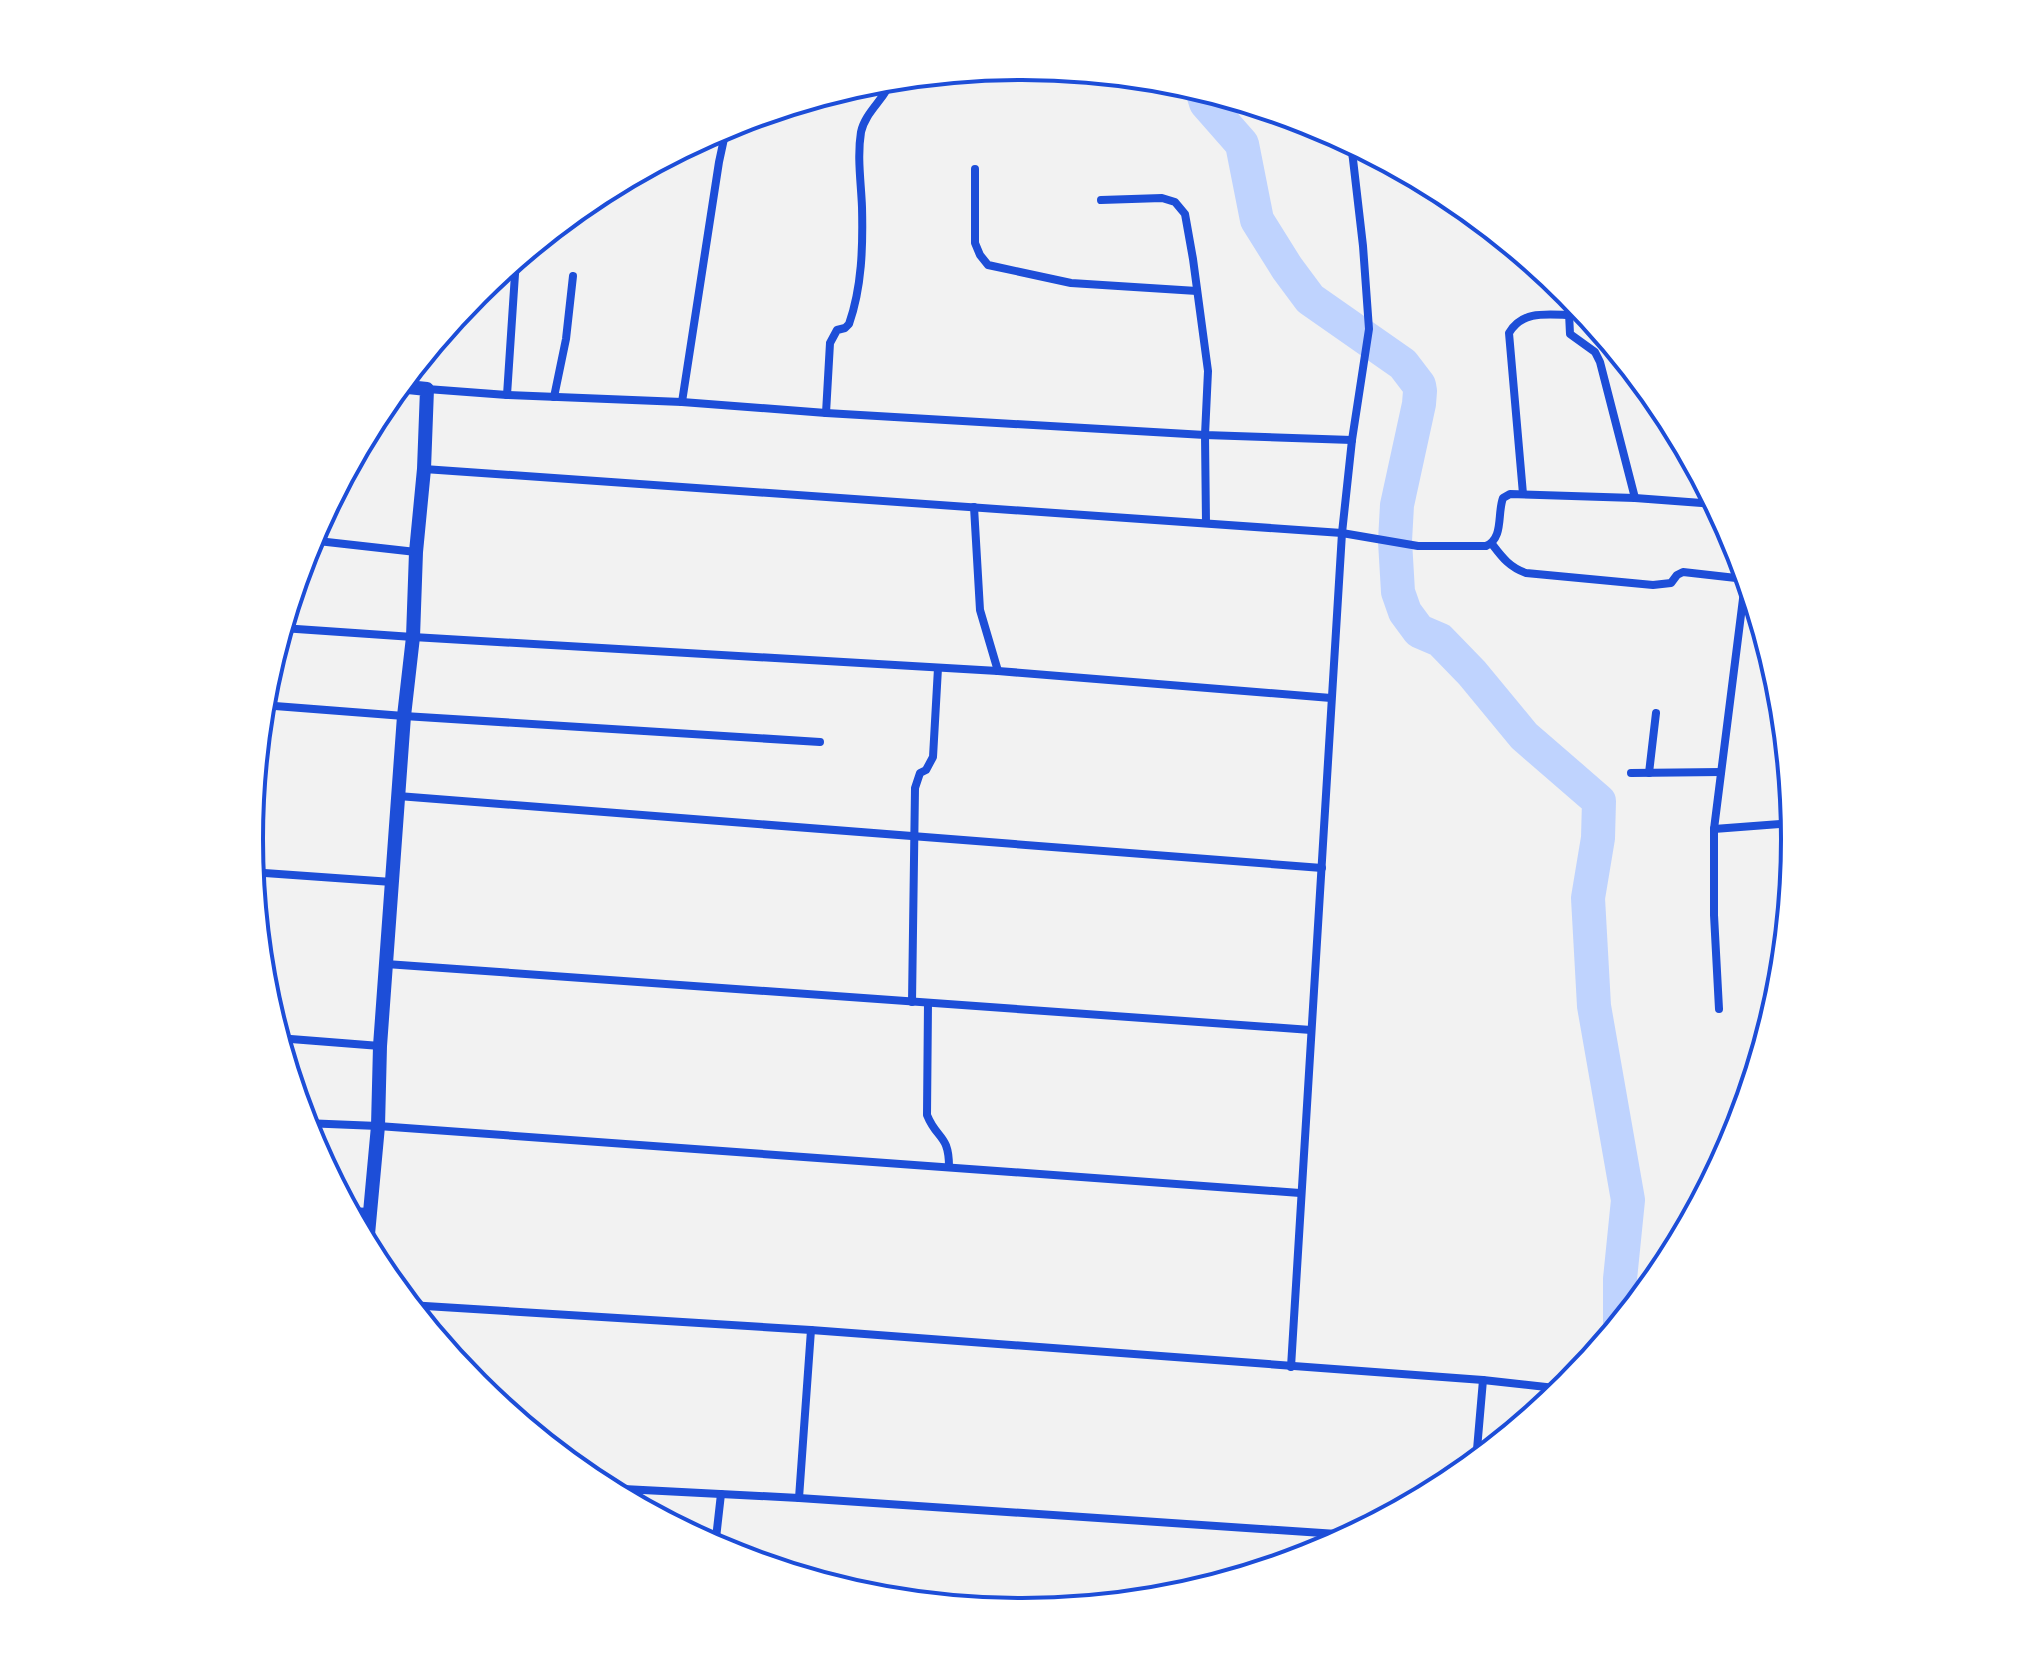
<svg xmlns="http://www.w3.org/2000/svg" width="2044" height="1678" font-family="Karla,sans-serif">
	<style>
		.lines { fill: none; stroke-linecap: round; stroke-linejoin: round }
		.river { stroke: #bfd3fe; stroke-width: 34 }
		.minor { stroke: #1d4ed8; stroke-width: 8 }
		.tertiary { stroke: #1d4ed8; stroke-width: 14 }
		.rim { fill: none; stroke: #1d4ed8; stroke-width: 4 }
	</style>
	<rect width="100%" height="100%" fill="#f2f2f2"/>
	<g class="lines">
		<path class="river" d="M1202,90L1206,103L1242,144L1257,220L1287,268L1310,299L1403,364L1419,385L1420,391L1419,404L1397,505L1395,541L1398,592L1405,612L1419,631L1440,640L1472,673L1524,736L1599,801L1598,838L1588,898L1594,1006L1628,1200L1620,1279V1322"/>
		<g class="minor">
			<path d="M1353,157L1363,149"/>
			<path d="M975,169V243L980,255L988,265L1071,283L1197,291"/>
			<path d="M1101,200L1162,198L1175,202L1185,214L1193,259L1208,371L1205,435L1206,523"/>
			<path d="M1568,292L1570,334L1595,352L1600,362L1635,498"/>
			<path d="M427,389L507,395L682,402L826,413L1205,435L1352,440"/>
			<path d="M507,395L516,259"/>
			<path d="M554,397L566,339L573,276"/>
			<path d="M682,402L719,162L727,125"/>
			<path d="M826,413L830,343L837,330L845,328L849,324C862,287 863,246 862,207C861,182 857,157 861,132C865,112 886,98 892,79"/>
			<path d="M424,469L1342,533L1418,546H1486C1504,538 1497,514 1503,498L1510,494L1635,498L1715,504"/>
			<path d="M1523,494L1509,333C1522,311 1545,314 1568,315"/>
			<path d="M974,507L980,610L998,671"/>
			<path d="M309,540L416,552"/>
			<path d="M1492,544C1502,557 1509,567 1526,573L1653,585L1671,583L1677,575L1683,572L1745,579"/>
			<path d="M282,628L413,637L998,671L1331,698"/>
			<path d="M262,705L404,716L820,742"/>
			<path d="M1631,773L1721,772"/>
			<path d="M1649,773L1656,713"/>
			<path d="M398,796L1322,868"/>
			<path d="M1714,829L1793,823"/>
			<path d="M252,872L392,882"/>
			<path d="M386,964L1311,1030"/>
			<path d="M912,1002L915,788L920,773L926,770L933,757L938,668"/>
			<path d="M928,1003L927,1115C937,1140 949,1134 949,1167"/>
			<path d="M1719,1009L1714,915V829L1746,575"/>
			<path d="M278,1038L380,1046"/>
			<path d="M304,1123L378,1126L1300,1193"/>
			<path d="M349,1211L371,1212"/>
			<path d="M409,1305L811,1330L1483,1380L1564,1389"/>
			<path d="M1291,1367L1342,533L1352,440L1369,329L1363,246L1351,142"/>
			<path d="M1476,1461L1483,1380"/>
			<path d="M604,1488L799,1498L1352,1535"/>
			<path d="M799,1498L811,1330"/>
			<path d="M715,1547L721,1494"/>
		</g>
		<path class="tertiary" d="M367,1245L378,1126L380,1046L404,716L413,637L416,552L424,469L427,389L398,386"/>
	</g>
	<path d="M0 0H2044V1678H0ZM263 839a759 759 0 1 1 1518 0a759 759 0 1 1-1518 0Z" fill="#fff" fill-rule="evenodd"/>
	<path class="rim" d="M263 839a759 759 0 1 1 1518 0a759 759 0 1 1-1518 0Z"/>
</svg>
